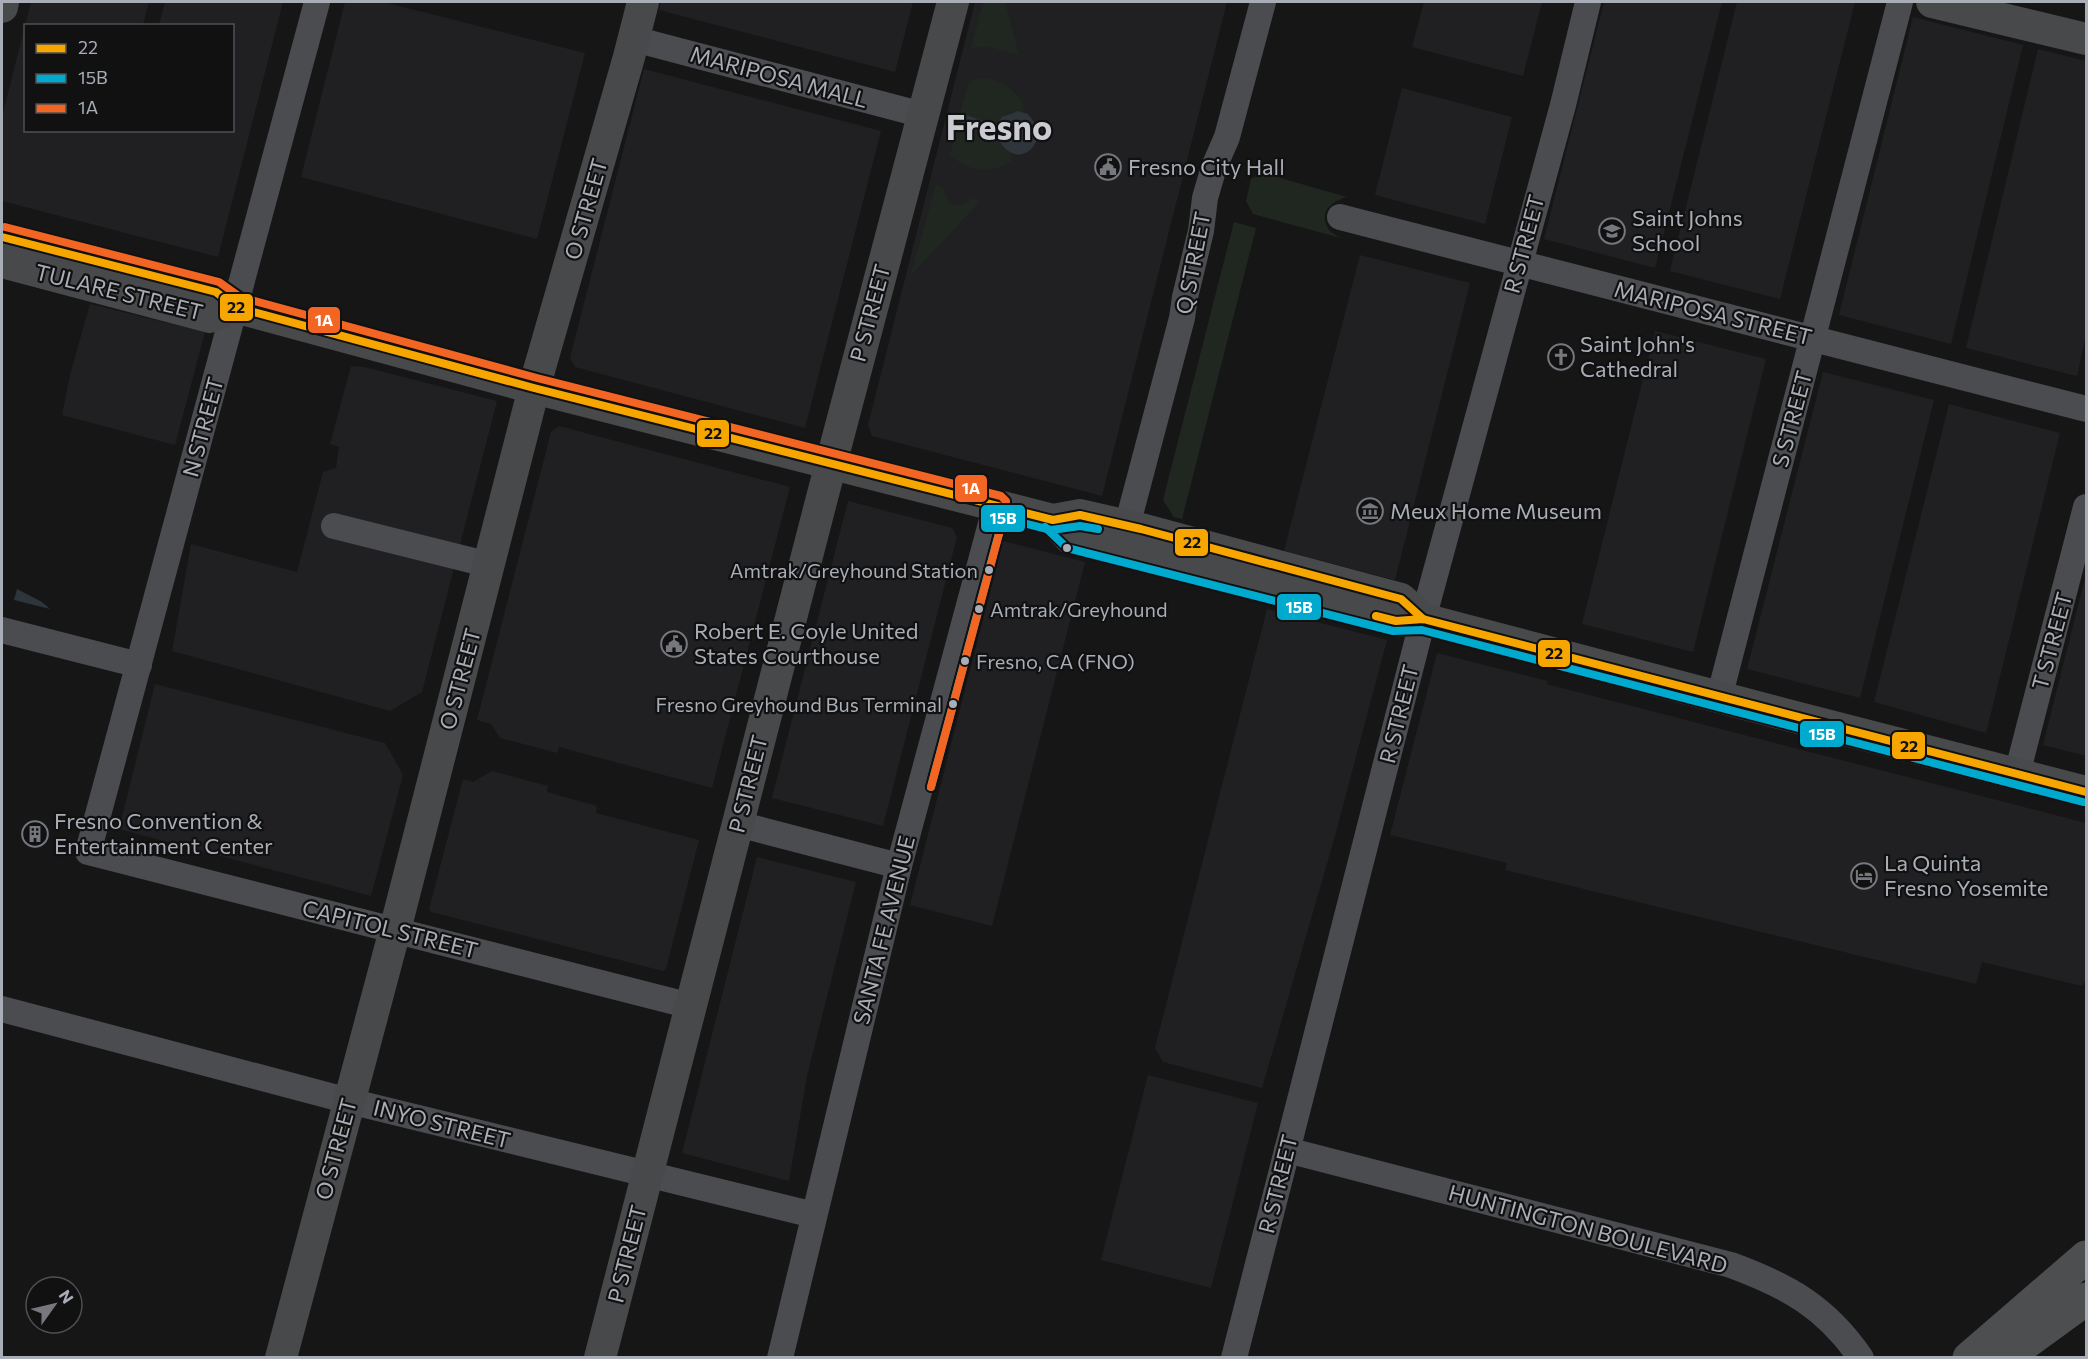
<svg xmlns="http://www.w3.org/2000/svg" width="2088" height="1359" font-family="Commissioner,sans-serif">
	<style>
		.built { fill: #202022 }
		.green { fill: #202721 }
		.water { fill: #2e353b }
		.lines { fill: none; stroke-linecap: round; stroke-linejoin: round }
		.minor { stroke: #4b4c4f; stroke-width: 26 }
		.major { stroke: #48494b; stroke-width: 32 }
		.highway { stroke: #4d4e50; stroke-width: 33 }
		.bus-1-casing { stroke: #111112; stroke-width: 12 }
		.bus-2-casing { stroke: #111112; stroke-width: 12 }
		.bus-3-casing { stroke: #111112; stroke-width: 12 }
		.bus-1 { stroke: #f7a600; stroke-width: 8 }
		.bus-2 { stroke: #00a9ce; stroke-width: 8 }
		.bus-3 { stroke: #f26522; stroke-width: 8 }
		.bus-dot { fill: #a9adb6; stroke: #111112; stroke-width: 2 }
		.labels { text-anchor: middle; stroke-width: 4.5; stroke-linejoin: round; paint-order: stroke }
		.bus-label { font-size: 20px; fill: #a9adb6; stroke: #111112; text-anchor: end }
		.street-label { font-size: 22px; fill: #a9adb6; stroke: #111112 }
		.poi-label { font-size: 22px; fill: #a9adb6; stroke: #111112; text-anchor: start }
		.town-label { font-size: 34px; font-weight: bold; fill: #caccd2; stroke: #111112 }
		.line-badge { stroke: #111112; stroke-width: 2 }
		.badge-label { font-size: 16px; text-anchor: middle; font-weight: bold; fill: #fff }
		.pale-badge-label { font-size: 16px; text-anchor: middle; font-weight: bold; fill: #111 }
	</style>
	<rect width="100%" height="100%" fill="#161617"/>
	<g class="built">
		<path d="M31,2H149L143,25L26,26V130H232V26L159,25L165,2H283L218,257L2,201V117Z"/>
		<path d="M345,2H383L585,53L537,239L301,177Z"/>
		<path d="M661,2H913L895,72L659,10Z"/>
		<path d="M975,2H1227L1102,496L872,436L868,425Z"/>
		<path d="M1424,2H1542L1523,76L1412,47Z"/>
		<path d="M1604,2H1722L1655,268L1544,239Z"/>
		<path d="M1737,2H1855L1780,299L1670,271Z"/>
		<path d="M1913,17L2023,45L1951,344L1839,315Z"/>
		<path d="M2038,49L2086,61V335L2077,376L1966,348Z"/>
		<path d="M644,69L881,131L805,428L575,367L570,358Z"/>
		<path d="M1402,88L1512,117L1485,224L1375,195Z"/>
		<path d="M1360,255L1470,283L1395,580L1284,551Z"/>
		<path d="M90,304L205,332L175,445L62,415L70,375Z"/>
		<path d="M1655,331L1766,359L1693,652L1582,624Z"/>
		<path d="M351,366L364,367L497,401L422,692L390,711L172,651L191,544L297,572L323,472L336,468L339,447L330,444Z"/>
		<path d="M1823,372L1934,400L1860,698L1747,669Z"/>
		<path d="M1949,404L2060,433L1986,733L1874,702Z"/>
		<path d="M559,426L790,487L712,788L559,747L557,753L500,738L491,724L477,720L551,432Z"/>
		<path d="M848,501L952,528L957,537L883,826L772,798Z"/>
		<path d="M1003,541L1085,562L992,926L910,905Z"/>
		<path d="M2086,574V756L2043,745Z"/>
		<path d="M1267,609L1387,640L1333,843L1262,1088L1163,1062L1155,1048Z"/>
		<path d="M1437,653L1548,681L1547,684L1562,688L2086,823V980L2082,986L1982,962L1976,984L1505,870L1507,863L1390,835Z"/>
		<path d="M155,684L385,743L403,775L371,896L119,829Z"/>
		<path d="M492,771L548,786L547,792L597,806L596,813L699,840L666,969L663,971L431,912L429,909L463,779L473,782Z"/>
		<path d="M757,857L856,882L807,1076L789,1181L682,1153Z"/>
		<path d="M1148,1075L1258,1103L1211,1288L1101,1260Z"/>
	</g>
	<g class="green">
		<path d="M983,2H1005L1019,55L990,47L971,48Z"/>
		<path d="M983,78C1003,81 1013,88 1024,105L1023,112C1011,109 1003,116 997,125L960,113L969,81Z"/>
		<path d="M958,122L996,129C997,139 1003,151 1012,154L1011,162C987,174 971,172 950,155Z"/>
		<path d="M1263,173L1347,197C1332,201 1317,212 1329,230C1331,233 1338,236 1341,238L1253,214L1246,201L1251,179Z"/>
		<path d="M936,184L944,189C946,205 959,211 971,199L981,200L911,275Z"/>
		<path d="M1234,222L1256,228L1182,519L1174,517L1163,500Z"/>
	</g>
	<g class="water">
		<path d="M1018,111L1028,114L1039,129C1037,162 1002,164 996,129L958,122L956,116L960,113L996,125L1002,117Z"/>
		<path d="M17,589L42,602L50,609L14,600Z"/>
	</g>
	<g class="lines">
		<g class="minor">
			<path d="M317,2L88,852L691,1006"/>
			<path d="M634,39L923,115"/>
			<path d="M1340,217L2086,409"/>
			<path d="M334,526L490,565"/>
			<path d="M1127,526L1182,318L1185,297L1201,231L1205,198L1214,167L1227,137L1263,2"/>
			<path d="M2,630L139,665"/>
			<path d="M1719,698L1900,2"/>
			<path d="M2017,774L2086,507"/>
			<path d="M738,824L899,866"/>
			<path d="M2,1009L349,1101L814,1215"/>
			<path d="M1287,1150L1731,1265C1788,1286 1826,1307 1861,1358"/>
			<path d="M780,1358L899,866L996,505"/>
			<path d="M1234,1358L1423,619L1563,105L1588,2"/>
		</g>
		<g class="major">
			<path d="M1932,2L2086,39"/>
			<path d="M2,7L3,2"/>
			<path d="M2,237L216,292L235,307L534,388L1053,520L1080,515L1141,529L1401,599L1423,619"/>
			<path d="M2,262L210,317L235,307"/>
			<path d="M1053,520L1070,538L1396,621L1423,619L1791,716L2086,792"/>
			<path d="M281,1358L395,930L534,388L629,57L643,2"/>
			<path d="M600,1358L823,494L953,2"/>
		</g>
		<g class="highway">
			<path d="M1969,1358L2086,1257"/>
			<path d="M2005,1358L2086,1299"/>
		</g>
		<g class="bus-1-casing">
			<g id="bus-1">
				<path d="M2,237L216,292L235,307L534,388L1053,520L1080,515L1141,529L1401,599L1423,619"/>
				<path d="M1376,616L1396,621L1423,619L2086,792"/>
			</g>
		</g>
		<g class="bus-2-casing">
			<g id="bus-2">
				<path d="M1045,527L1067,548L1393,631L1422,630L2083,802"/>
				<path d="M931,787L1003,518L1051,530L1080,526L1098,529"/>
			</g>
		</g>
		<g class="bus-3-casing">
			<path id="bus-3" d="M5,227L219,282L240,297L537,378L1001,496L1006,501V508L931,787"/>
		</g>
		<use href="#bus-1" class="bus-1"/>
		<use href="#bus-2" class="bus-2"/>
		<use href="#bus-3" class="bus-3"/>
	</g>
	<defs>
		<g id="civic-ring" transform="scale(1.35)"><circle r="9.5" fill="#111112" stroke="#76787e" stroke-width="1.5"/><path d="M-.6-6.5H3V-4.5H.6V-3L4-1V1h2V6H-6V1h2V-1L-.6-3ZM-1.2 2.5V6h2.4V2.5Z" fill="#76787e"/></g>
		<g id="school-ring" transform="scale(1.35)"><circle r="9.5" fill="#111112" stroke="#76787e" stroke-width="1.5"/><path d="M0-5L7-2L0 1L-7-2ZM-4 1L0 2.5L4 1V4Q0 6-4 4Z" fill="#76787e"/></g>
		<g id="church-ring" transform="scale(1.35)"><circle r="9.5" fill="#111112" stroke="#76787e" stroke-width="1.5"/><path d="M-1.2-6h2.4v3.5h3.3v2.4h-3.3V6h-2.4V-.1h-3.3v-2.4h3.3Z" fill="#76787e"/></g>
		<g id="museum-ring" transform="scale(1.35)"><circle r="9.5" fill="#111112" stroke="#76787e" stroke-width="1.5"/><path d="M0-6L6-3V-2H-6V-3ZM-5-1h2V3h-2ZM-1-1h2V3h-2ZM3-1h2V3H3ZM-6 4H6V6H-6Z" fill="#76787e"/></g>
		<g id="building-ring" transform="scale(1.35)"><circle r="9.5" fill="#111112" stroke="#76787e" stroke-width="1.5"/><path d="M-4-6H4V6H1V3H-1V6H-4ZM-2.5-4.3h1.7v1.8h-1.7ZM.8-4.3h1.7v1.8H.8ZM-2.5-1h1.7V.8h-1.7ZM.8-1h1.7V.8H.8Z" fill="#76787e"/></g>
		<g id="hotel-ring" transform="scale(1.35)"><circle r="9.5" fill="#111112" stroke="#76787e" stroke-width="1.5"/><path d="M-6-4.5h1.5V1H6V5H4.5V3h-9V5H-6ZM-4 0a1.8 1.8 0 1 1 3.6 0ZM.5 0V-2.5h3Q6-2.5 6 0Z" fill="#76787e"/></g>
	</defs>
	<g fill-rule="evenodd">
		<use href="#civic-ring" x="1108" y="167"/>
		<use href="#school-ring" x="1612" y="231"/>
		<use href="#church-ring" x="1561" y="357"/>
		<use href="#museum-ring" x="1370" y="511"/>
		<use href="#civic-ring" x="674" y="644"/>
		<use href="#building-ring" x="35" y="834"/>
		<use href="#hotel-ring" x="1864" y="876"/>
	</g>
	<g class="bus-dot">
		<circle cx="1067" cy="548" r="5"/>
		<circle cx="989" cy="570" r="5"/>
		<circle cx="979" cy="609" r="5"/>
		<circle cx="965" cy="661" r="5"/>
		<circle cx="953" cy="704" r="5"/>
	</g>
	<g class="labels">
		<g class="bus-label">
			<text x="978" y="578">Amtrak/Greyhound Station</text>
			<text x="990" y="617" text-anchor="start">Amtrak/Greyhound</text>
			<text x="976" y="669" text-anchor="start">Fresno, CA (FNO)</text>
			<text x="942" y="712">Fresno Greyhound Bus Terminal</text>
		</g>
		<g class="street-label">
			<text transform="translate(779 77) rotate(15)" y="8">MARIPOSA MALL</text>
			<text transform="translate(586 209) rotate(-74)" y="8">O STREET</text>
			<text transform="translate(1524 244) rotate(-75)" y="8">R STREET</text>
			<text transform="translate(1193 263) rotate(-79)" y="8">Q STREET</text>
			<text transform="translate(119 292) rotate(14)" y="8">TULARE STREET</text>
			<text transform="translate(870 313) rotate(-75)" y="8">P STREET</text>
			<text transform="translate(1713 313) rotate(14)" y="8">MARIPOSA STREET</text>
			<text transform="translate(1792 419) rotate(-75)" y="8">S STREET</text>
			<text transform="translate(203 427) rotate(-75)" y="8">N STREET</text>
			<text transform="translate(2052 641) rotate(-75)" y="8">T STREET</text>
			<text transform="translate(460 679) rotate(-75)" y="8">O STREET</text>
			<text transform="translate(1399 714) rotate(-76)" y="8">R STREET</text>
			<text transform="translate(748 784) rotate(-76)" y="8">P STREET</text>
			<text transform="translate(390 929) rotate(14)" y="8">CAPITOL STREET</text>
			<text transform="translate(884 930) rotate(-76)" y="8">SANTA FE AVENUE</text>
			<text transform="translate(442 1124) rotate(14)" y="8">INYO STREET</text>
			<text transform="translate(336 1149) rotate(-75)" y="8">O STREET</text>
			<text transform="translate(1278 1184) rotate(-76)" y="8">R STREET</text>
			<text transform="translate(1588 1229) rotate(15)" y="8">HUNTINGTON BOULEVARD</text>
			<text transform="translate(627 1254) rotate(-76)" y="8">P STREET</text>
		</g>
		<g class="poi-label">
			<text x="1128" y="175">Fresno City Hall</text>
			<text x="1632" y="226">Saint Johns<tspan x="1632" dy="25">School</tspan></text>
			<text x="1580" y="352">Saint John's<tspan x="1580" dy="25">Cathedral</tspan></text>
			<text x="1390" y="519">Meux Home Museum</text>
			<text x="694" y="639">Robert E. Coyle United<tspan x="694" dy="25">States Courthouse</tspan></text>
			<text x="54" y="829">Fresno Convention &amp;<tspan x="54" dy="25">Entertainment Center</tspan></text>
			<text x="1884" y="871">La Quinta<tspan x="1884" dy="25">Fresno Yosemite</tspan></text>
		</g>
		<g class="town-label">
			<text x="999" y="140">Fresno</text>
		</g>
	</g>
	<g class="line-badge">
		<rect x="219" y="293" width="35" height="29" rx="6" fill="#f7a600"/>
		<rect x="307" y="306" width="34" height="28" rx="6" fill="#f26522"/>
		<rect x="696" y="419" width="34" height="29" rx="6" fill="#f7a600"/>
		<rect x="954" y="474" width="34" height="29" rx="6" fill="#f26522"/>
		<rect x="980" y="504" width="46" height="29" rx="6" fill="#00a9ce"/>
		<rect x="1174" y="528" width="35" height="29" rx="6" fill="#f7a600"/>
		<rect x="1276" y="593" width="46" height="28" rx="6" fill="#00a9ce"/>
		<rect x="1537" y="639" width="34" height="29" rx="6" fill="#f7a600"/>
		<rect x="1799" y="720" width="46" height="28" rx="6" fill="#00a9ce"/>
		<rect x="1891" y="731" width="35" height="29" rx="6" fill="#f7a600"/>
	</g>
	<g class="badge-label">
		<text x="324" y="326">1A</text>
		<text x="971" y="494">1A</text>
		<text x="1003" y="524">15B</text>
		<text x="1299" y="613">15B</text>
		<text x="1822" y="740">15B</text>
	</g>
	<g class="pale-badge-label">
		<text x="236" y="313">22</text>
		<text x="713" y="439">22</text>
		<text x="1192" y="548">22</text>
		<text x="1554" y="659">22</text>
		<text x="1909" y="752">22</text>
	</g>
	<rect width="2088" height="1359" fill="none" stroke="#a9adb6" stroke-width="6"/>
	<rect x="24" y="24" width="210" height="108" fill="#111112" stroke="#4e4f54" stroke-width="1.5"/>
	<rect x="36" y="44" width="30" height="9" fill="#f7a600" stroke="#4e4f54" stroke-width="1.5"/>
	<text x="78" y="54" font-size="18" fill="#a9adb6">22</text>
	<rect x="36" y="74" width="30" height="9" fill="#00a9ce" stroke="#4e4f54" stroke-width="1.5"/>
	<text x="78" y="84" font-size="18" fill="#a9adb6">15B</text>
	<rect x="36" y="104" width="30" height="9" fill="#f26522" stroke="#4e4f54" stroke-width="1.5"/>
	<text x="78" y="114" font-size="18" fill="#a9adb6">1A</text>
	<g transform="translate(54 1305) rotate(56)"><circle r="28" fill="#111112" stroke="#4e4f54" stroke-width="1.5"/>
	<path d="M0-4.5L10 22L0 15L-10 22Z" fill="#76787e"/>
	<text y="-9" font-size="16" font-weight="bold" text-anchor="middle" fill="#a9adb6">N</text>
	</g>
</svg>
